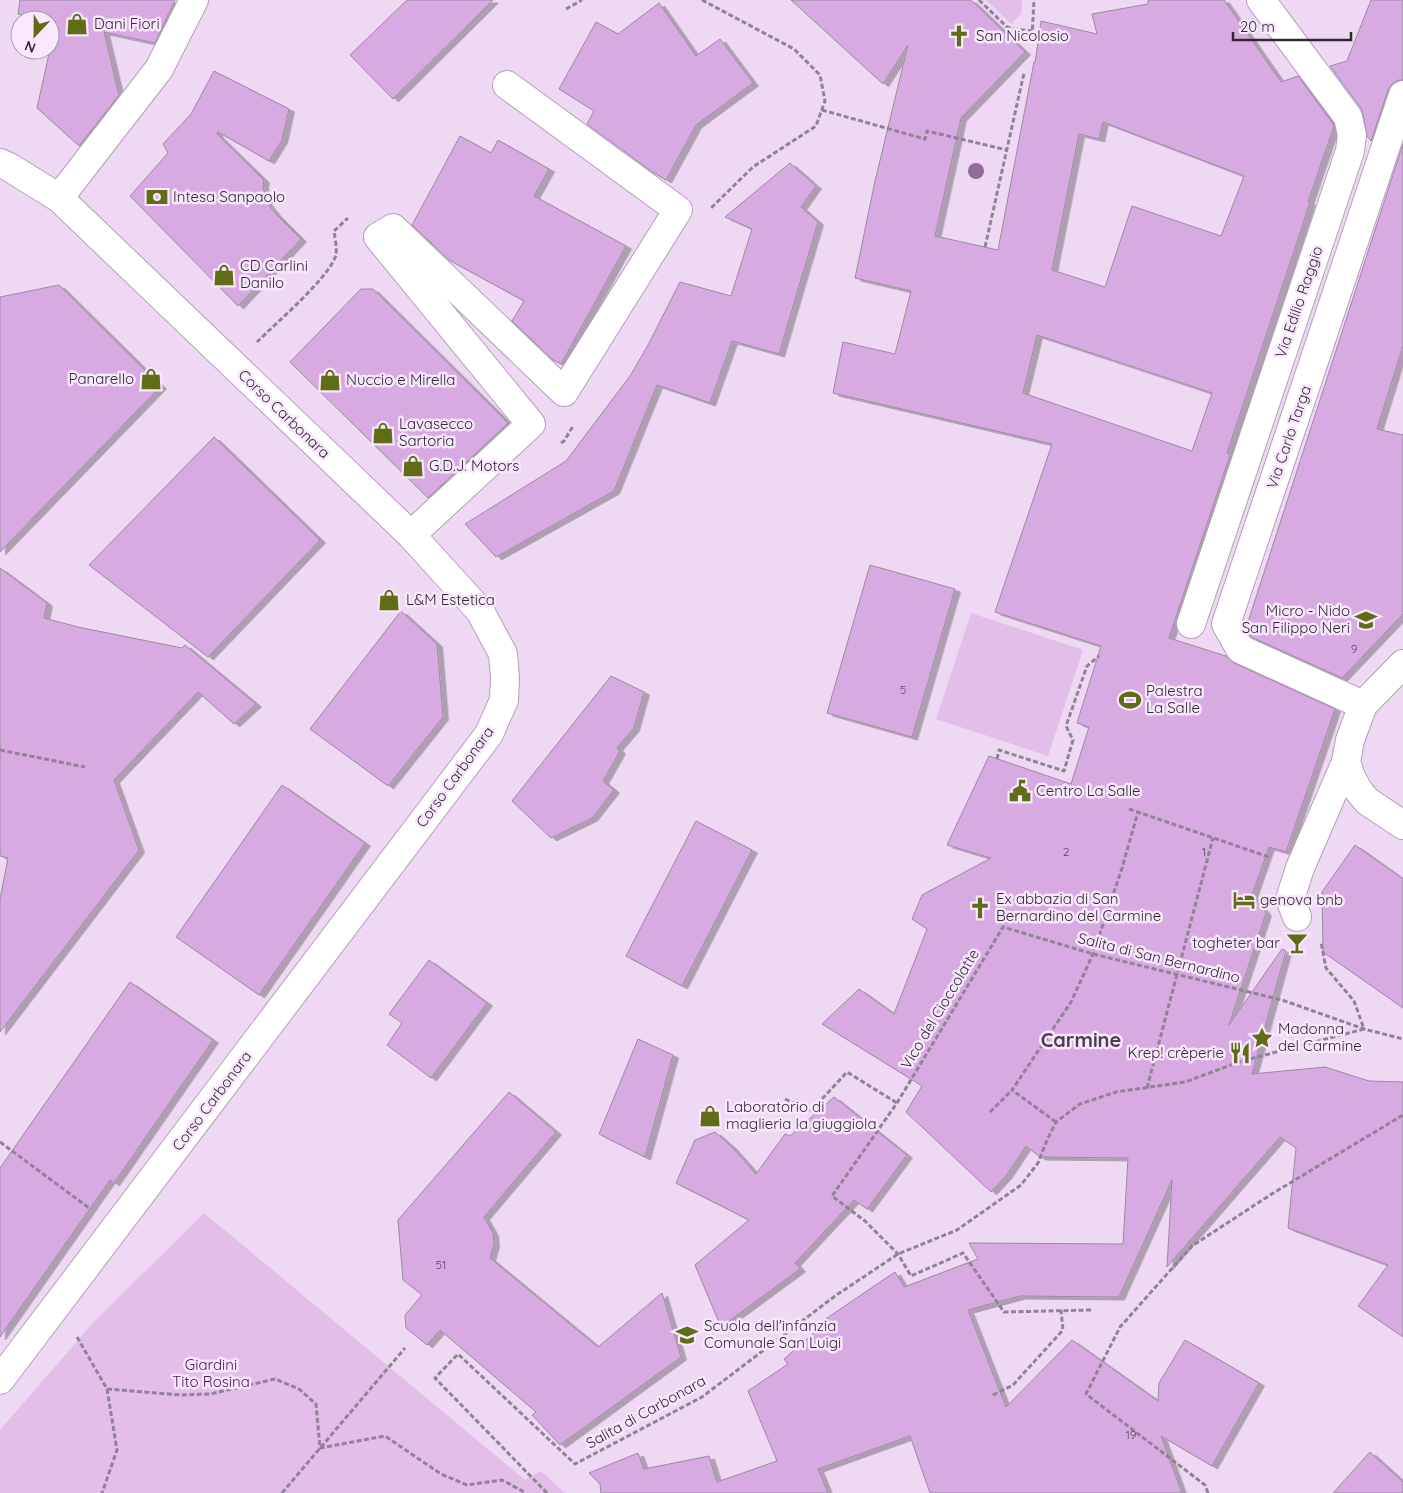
<svg xmlns="http://www.w3.org/2000/svg" width="1403" height="1493" font-family="Quicksand,sans-serif">
	<style>
		.green { fill: #e2bee9 }
		.building { fill: #d7aae1; stroke: #9d89a2; fill-rule: evenodd; filter: url(#shadow) }
		.lines { fill: none; stroke-linecap: round; stroke-linejoin: round }
		.street-casing { stroke: #b49fb9; stroke-width: 30 }
		.secondary-casing { stroke: #b49fb9; stroke-width: 30 }
		.path { stroke: #928296; stroke-width: 3; stroke-dasharray: 5 2.5; stroke-linecap: butt }
		.street { stroke: #fff; stroke-width: 28 }
		.secondary { stroke: #fff; stroke-width: 28 }
		.tree { fill: #936c9c }
		.labels { text-anchor: middle; stroke-width: 5; stroke-linejoin: round; paint-order: stroke }
		.number-label { font-size: 12px; fill: #5a485e }
		.poi-label { font-size: 15px; fill: #312833; stroke: #f9e7fd; text-anchor: start }
		.street-label { font-size: 15px; fill: #312833; stroke: #f9e7fd }
		.park-label { font-size: 15px; fill: #491354; stroke: #f9e7fd }
		.district-label { font-size: 20px; font-weight: bold; fill: #4d3c51; stroke: #f9e7fd }
	</style>
	<defs>
		<filter id="shadow"><feDropShadow dx="5.5" dy="3" stdDeviation="0" flood-color="#0004"/></filter>
	</defs>
	<rect width="100%" height="100%" fill="#eed8f3"/>
	<g class="green">
		<path d="M986,0H1022L1021,14L1011,24Z"/>
		<path d="M971,613L1083,650L1048,756L936,719Z"/>
		<path d="M204,1213L525,1480L541,1471L565,1493H0V1430L92,1324Z"/>
	</g>
	<g class="building">
		<path d="M20,0H175L155,43L104,32L119,95L79,146L37,108L56,22L18,14Z"/>
		<path d="M407,0H493L393,99L350,55Z"/>
		<path d="M791,0H971L1025,52L961,118L935,236L998,250L1034,62L1035,63L1041,21L1097,34L1092,14L1148,4V0H1224L1281,82L1298,76L1333,124L1334,126L1308,202H1310L1300,233L1227,453L1230,455L1169,638L1226,656L1234,663L1335,709L1286,852L1269,847L1252,895L1266,913L1229,1025L1282,949L1286,951L1252,1074L1325,1067L1369,1081L1403,1082V1337L1358,1306L1388,1265L1288,1228L1296,1148L1280,1137L1167,1267L1172,1180L1119,1297L1020,1296L968,1310L1006,1407L1072,1340L1158,1401L1159,1383L1185,1340L1259,1383L1212,1466L1161,1436L1182,1493H930L910,1436L818,1469L828,1493H601L600,1484L589,1473L638,1453L644,1469L709,1456L717,1482L777,1461L748,1391L788,1364L784,1359L823,1325L821,1322L895,1272L904,1287L978,1259L969,1243L1123,1244L1128,1158L1040,1157L1026,1146L1006,1176L991,1192L906,1112L922,1086L822,1024L859,989L894,1014L927,929L912,919L922,895L991,858L947,845L989,756L1071,784L1089,727L1077,723L1101,646L995,612L1052,444L833,393L843,342L895,354L911,291L855,278L875,181L908,45L883,84ZM1103,122L1244,176L1221,236L1132,206L1105,287L1052,270L1079,134L1099,139ZM1037,335L1212,393L1192,451L1023,393Z"/>
		<path d="M1371,0H1403V80H1399L1393,83L1388,90L1371,141L1367,136L1363,114L1361,108L1330,66L1347,61Z"/>
		<path d="M659,3L696,56L720,39L753,83L696,125L666,180L651,171L587,124L594,111L559,89L596,22L618,34Z"/>
		<path d="M214,71L289,109L282,140L269,161L218,132L217,134L264,180L263,186L267,203L276,214L301,239L238,306L130,196L168,153L163,144L191,114Z"/>
		<path d="M460,136L491,153L498,140L549,169L534,196L626,246L561,364L553,360L512,321L524,301L449,260L412,225Z"/>
		<path d="M1403,144V346L1377,429L1403,435V614L1342,678L1251,637L1246,628Z"/>
		<path d="M790,163L816,186L801,207L818,222L779,354L732,341L710,403L657,385L614,491L496,557L465,524L566,461L630,376L648,345L680,282L731,296L752,229L725,217Z"/>
		<path d="M59,285L161,386L0,552V297Z"/>
		<path d="M361,289H373L508,423L428,498L290,362Z"/>
		<path d="M214,437L320,540L208,657L89,565Z"/>
		<path d="M870,565L955,589L912,737L827,713Z"/>
		<path d="M0,568L47,603L44,618L78,627L182,648L185,645L256,704L234,724L198,692L114,780L139,850L0,1032V899L8,858L0,856Z"/>
		<path d="M401,611L437,644L443,717L388,786L310,729Z"/>
		<path d="M611,676L644,692L634,728L617,748L620,751L603,781L614,790L592,818L551,838L512,801Z"/>
		<path d="M282,785L365,843L259,995L176,937Z"/>
		<path d="M696,821L752,850L682,986L626,956Z"/>
		<path d="M1355,845L1403,879V1008L1323,952L1322,892Z"/>
		<path d="M429,960L487,1003L431,1078L387,1045L402,1023L389,1014Z"/>
		<path d="M130,982L213,1040L114,1183L110,1180L0,1337V1168Z"/>
		<path d="M638,1039L673,1055L645,1157L599,1134Z"/>
		<path d="M509,1092L556,1132L484,1217L493,1233L494,1244L490,1258L598,1347L662,1293L681,1357L560,1445L532,1415L536,1412L440,1330L427,1345L406,1328L405,1315L422,1295L403,1280L398,1220Z"/>
		<path d="M834,1097L907,1155L867,1209L854,1200L795,1263L800,1269L721,1327L695,1265L749,1220L676,1183L695,1140L715,1132L732,1147L756,1174L785,1134L790,1136Z"/>
		<path d="M1370,1452L1403,1482V1493H1333Z"/>
	</g>
	<g class="lines">
		<g class="street-casing">
			<g id="street">
				<path d="M59,198L159,69L194,0"/>
				<path d="M411,535L531,424L378,237L393,228L564,392L678,210L507,85"/>
				<path d="M1191,624L1350,151L1352,135L1348,117L1261,0"/>
				<path d="M1363,705L1240,649L1226,624L1403,95"/>
				<path d="M1297,917L1290,899L1300,868L1346,762"/>
			</g>
		</g>
		<g class="secondary-casing">
			<g id="secondary">
				<path d="M0,163L9,167L59,198L411,535L480,611L503,654L505,678L504,700L489,734L0,1380"/>
				<path d="M1403,664L1363,705L1350,740L1346,762L1351,777L1358,790L1367,801L1403,825"/>
			</g>
		</g>
		<g class="path">
			<path d="M702,0L794,49L820,75L825,101L816,126L753,167L711,208"/>
			<path d="M979,0L1007,27L1013,29L1033,31"/>
			<path d="M566,9L582,0"/>
			<path d="M1032,37L1034,0"/>
			<path d="M822,110L925,139L927,131L1007,150"/>
			<path d="M985,247L1024,73"/>
			<path d="M257,342C276,323 329,278 336,255C337,248 335,238 334,231L348,218"/>
			<path d="M561,443L564,441L573,426"/>
			<path d="M0,750L85,767"/>
			<path d="M997,759L999,750L1064,771L1073,740L1066,726L1087,666L1099,656"/>
			<path d="M1129,809L1269,857"/>
			<path d="M1147,1088L1213,838"/>
			<path d="M785,1099L811,1111L847,1072L897,1103"/>
			<path d="M990,1112L1012,1090"/>
			<path d="M1056,1122L1012,1090L1071,1002L1093,954L1122,868L1138,812"/>
			<path d="M0,1142L89,1208"/>
			<path d="M1091,1310L1004,1312L963,1253L911,1276L898,1254L865,1221L832,1196L897,1103L1003,927L1093,954L1282,1000L1364,1029L1403,1039"/>
			<path d="M77,1337L107,1389L117,1450L102,1493"/>
			<path d="M107,1389L181,1395L210,1394L275,1379L299,1389L316,1404L320,1448L385,1436L441,1474L467,1485L502,1480L526,1493"/>
			<path d="M993,1395L1013,1385L1063,1330L1061,1310"/>
			<path d="M282,1493L405,1348"/>
			<path d="M547,1493L435,1378L458,1354L575,1464L702,1397L835,1296L898,1254L957,1230L1021,1185L1038,1163L1047,1140L1056,1122L1080,1104L1116,1092L1185,1082L1242,1061L1364,1029L1354,1001L1326,968L1321,942"/>
			<path d="M1208,1493L1205,1485L1086,1394L1120,1327L1192,1246L1270,1195L1403,1115"/>
		</g>
		<use href="#street" class="street"/>
		<use href="#secondary" class="secondary"/>
	</g>
	<circle class="tree" cx="976" cy="171" r="8"/>
	<defs>
		<g id="shop-bare" transform="scale(1.725)"><path d="M-5-2.5h2.3a2.7 3.5 0 0 1 5.4 0H5L5.5 6h-11ZM-1.5-2.5h3a1.5 2.3 0 0 0-3 0Z" fill="#606d16" stroke="#f9e7fd" stroke-width="2.5" paint-order="stroke"/></g>
		<g id="church-bare" transform="scale(1.725)"><path d="M-1.2-6h2.4v3.5h3.3v2.4h-3.3V6h-2.4V-.1h-3.3v-2.4h3.3Z" fill="#606d16" stroke="#f9e7fd" stroke-width="2.5" paint-order="stroke"/></g>
		<g id="bank-bare" transform="scale(1.725)"><path d="M-6-4H6V4H-6ZM0-2.3a2.3 2.3 0 1 0 0 4.6a2.3 2.3 0 1 0 0-4.6Z" fill="#606d16" stroke="#f9e7fd" stroke-width="2.5" paint-order="stroke"/></g>
		<g id="school-bare" transform="scale(1.725)"><path d="M0-5L7-2L0 1L-7-2ZM-4 1L0 2.5L4 1V4Q0 6-4 4Z" fill="#606d16" stroke="#f9e7fd" stroke-width="2.5" paint-order="stroke"/></g>
		<g id="stadium-bare" transform="scale(1.725)"><path d="M0-5a6.5 5 0 1 0 0 10a6.5 5 0 1 0 0-10ZM-3.5-1.8h7v3.6h-7Z" fill="#606d16" stroke="#f9e7fd" stroke-width="2.5" paint-order="stroke"/></g>
		<g id="civic-bare" transform="scale(1.725)"><path d="M-.6-6.5H3V-4.5H.6V-3L4-1V1h2V6H-6V1h2V-1L-.6-3ZM-1.2 2.5V6h2.4V2.5Z" fill="#606d16" stroke="#f9e7fd" stroke-width="2.5" paint-order="stroke"/></g>
		<g id="hotel-bare" transform="scale(1.725)"><path d="M-6-4.5h1.5V1H6V5H4.5V3h-9V5H-6ZM-4 0a1.8 1.8 0 1 1 3.6 0ZM.5 0V-2.5h3Q6-2.5 6 0Z" fill="#606d16" stroke="#f9e7fd" stroke-width="2.5" paint-order="stroke"/></g>
		<g id="bar-bare" transform="scale(1.725)"><path d="M-6-5H6L.8 .8V4.5H3.5V6h-7V4.5H-.8V.8Z" fill="#606d16" stroke="#f9e7fd" stroke-width="2.5" paint-order="stroke"/></g>
		<g id="sight-bare" transform="scale(1.725)"><path d="M0-6L1.8-2.2L6-1.7L2.9 1.2L3.7 5.4L0 3.3L-3.7 5.4L-2.9 1.2L-6-1.7L-1.8-2.2Z" fill="#606d16" stroke="#f9e7fd" stroke-width="2.5" paint-order="stroke"/></g>
		<g id="restaurant-bare" transform="scale(1.725)"><path d="M-5-6h1v4h1v-4h1v4h1v-4h1v5L-1.5 .5V6h-2V.5L-5-1ZM5-6V6H3V1.5H1.5Q1.5-4 5-6Z" fill="#606d16" stroke="#f9e7fd" stroke-width="2.5" paint-order="stroke"/></g>
	</defs>
	<g fill-rule="evenodd">
		<use href="#shop-bare" x="77" y="24"/>
		<use href="#church-bare" x="959" y="36"/>
		<use href="#bank-bare" x="157" y="197"/>
		<use href="#shop-bare" x="224" y="275"/>
		<use href="#shop-bare" x="151" y="379"/>
		<use href="#shop-bare" x="330" y="380"/>
		<use href="#shop-bare" x="383" y="433"/>
		<use href="#shop-bare" x="413" y="466"/>
		<use href="#shop-bare" x="389" y="600"/>
		<use href="#school-bare" x="1366" y="620"/>
		<use href="#stadium-bare" x="1130" y="700"/>
		<use href="#civic-bare" x="1020" y="791"/>
		<use href="#hotel-bare" x="1244" y="900"/>
		<use href="#church-bare" x="980" y="908"/>
		<use href="#bar-bare" x="1297" y="943"/>
		<use href="#sight-bare" x="1262" y="1038"/>
		<use href="#restaurant-bare" x="1240" y="1053"/>
		<use href="#shop-bare" x="710" y="1116"/>
		<use href="#school-bare" x="687" y="1335"/>
	</g>
	<g class="labels">
		<g class="number-label">
			<text x="1354" y="653">9</text>
			<text x="903" y="694">5</text>
			<text x="1066" y="856">2</text>
			<text x="1204" y="856">1</text>
			<text x="441" y="1269">51</text>
			<text x="1131" y="1439">19</text>
		</g>
		<g class="poi-label">
			<text x="94" y="29">Dani Fiori</text>
			<text x="976" y="41">San Nicolosio</text>
			<text x="173" y="202">Intesa Sanpaolo</text>
			<text x="240" y="271">CD Carlini<tspan x="240" dy="17">Danilo</tspan></text>
			<text x="134" y="384" text-anchor="end">Panarello</text>
			<text x="346" y="385">Nuccio e Mirella</text>
			<text x="399" y="429">Lavasecco<tspan x="399" dy="17">Sartoria</tspan></text>
			<text x="429" y="471">G.D.J. Motors</text>
			<text x="406" y="605">L&amp;M Estetica</text>
			<text x="1350" y="616" text-anchor="end">Micro - Nido<tspan x="1350" dy="17">San Filippo Neri</tspan></text>
			<text x="1146" y="696">Palestra<tspan x="1146" dy="17">La Salle</tspan></text>
			<text x="1036" y="796">Centro La Salle</text>
			<text x="996" y="904">Ex abbazia di San<tspan x="996" dy="17">Bernardino del Carmine</tspan></text>
			<text x="1260" y="905">genova bnb</text>
			<text x="1280" y="948" text-anchor="end">togheter bar</text>
			<text x="1278" y="1034">Madonna<tspan x="1278" dy="17">del Carmine</tspan></text>
			<text x="1224" y="1058" text-anchor="end">Krep! crèperie</text>
			<text x="726" y="1112">Laboratorio di<tspan x="726" dy="17">maglieria la giuggiola</tspan></text>
			<text x="704" y="1331">Scuola dell'infanzia<tspan x="704" dy="17">Comunale San Luigi</tspan></text>
		</g>
		<g class="street-label">
			<text transform="translate(1299 302) rotate(-71)" y="5">Via Edilio Raggio</text>
			<text transform="translate(284 414) rotate(44)" y="5">Corso Carbonara</text>
			<text transform="translate(1289 437) rotate(-71)" y="5">Via Carlo Targa</text>
			<text transform="translate(455 777) rotate(-54)" y="5">Corso Carbonara</text>
			<text transform="translate(1159 958) rotate(14)" y="5">Salita di San Bernardino</text>
			<text transform="translate(940 1009) rotate(-59)" y="5">Vico del Cioccolatte</text>
			<text transform="translate(212 1101) rotate(-53)" y="5">Corso Carbonara</text>
			<text transform="translate(646 1412) rotate(-29)" y="5">Salita di Carbonara</text>
		</g>
		<g class="park-label">
			<text x="211" y="1370">Giardini<tspan x="211" dy="17">Tito Rosina</tspan></text>
		</g>
		<g class="district-label">
			<text x="1081" y="1047">Carmine</text>
		</g>
	</g>
	<g transform="translate(35 35) rotate(202)"><circle r="24" fill="#f9e7fd" stroke="#a99bac"/>
	<path d="M0-4L9 19L0 12L-9 19Z" fill="#606d16"/>
	<text y="-8" font-size="14" font-weight="bold" text-anchor="middle" fill="#312833">N</text>
	</g>
	<path d="M1233 32v8h118v-8" fill="none" stroke="#312833" stroke-width="2.5"/>
	<text x="1240" y="32" font-size="15" fill="#312833" stroke="#f9e7fd" stroke-width="4" paint-order="stroke">20 m</text>
</svg>
